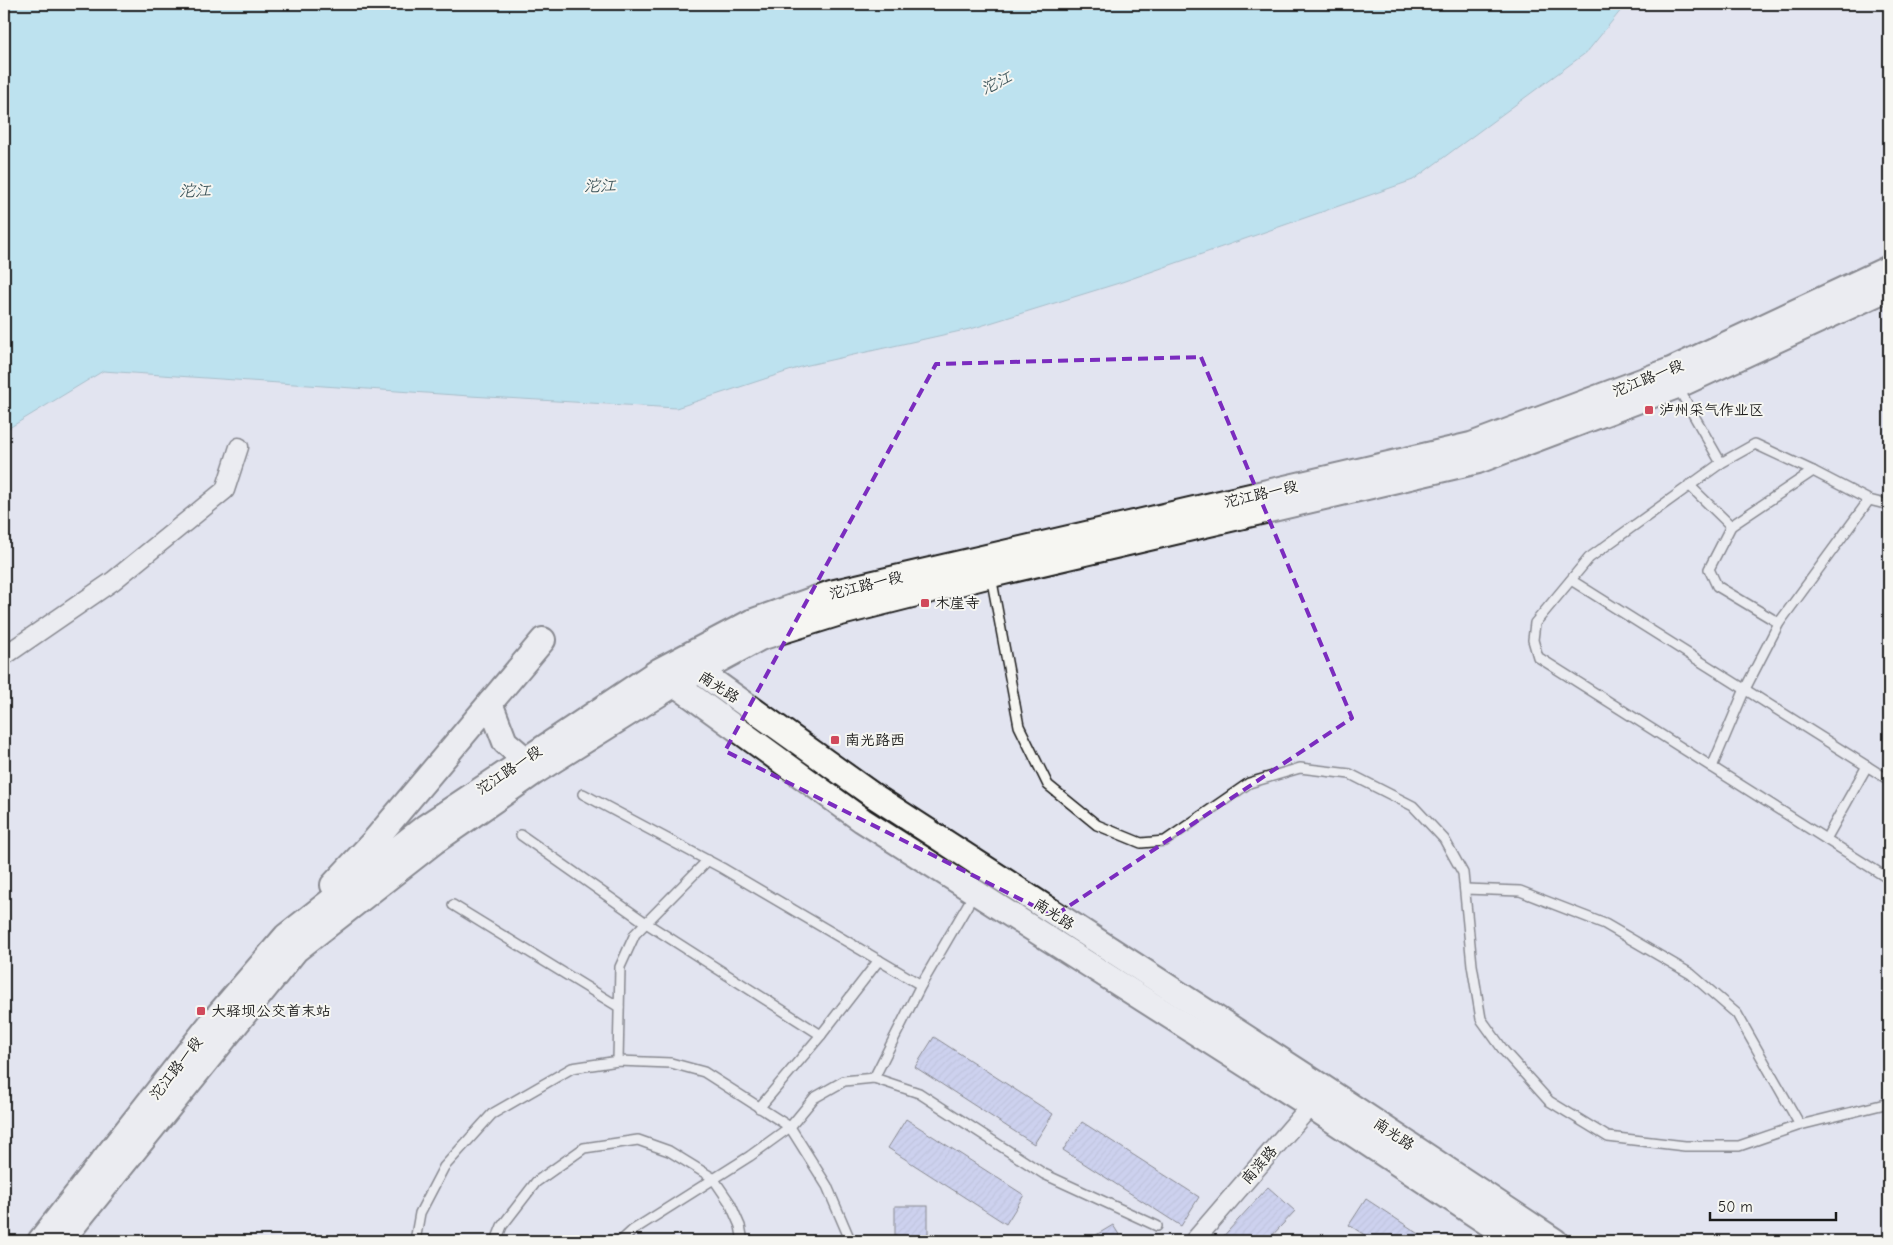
<svg xmlns="http://www.w3.org/2000/svg" width="1893" height="1245" font-family="'Comic Neue','LXGW WenKai TC',sans-serif">
	<style>
		.water { fill: #90dfee; stroke: #62919a }
		.building { fill: url(#building-hatch); stroke: #1c1c1c }
		.lines { fill: none; stroke-linecap: round; stroke-linejoin: round }
		.lane-casing { stroke: #1c1c1c; stroke-width: 12 }
		.street-casing { stroke: #1c1c1c; stroke-width: 21 }
		.secondary-casing { stroke: #1c1c1c; stroke-width: 28 }
		.lane { stroke: #f6f6f2; stroke-width: 9 }
		.street { stroke: #f6f6f2; stroke-width: 18 }
		.secondary { stroke: #f6f6f2; stroke-width: 24 }
		.marked { fill: none; stroke: #7b2cbf; stroke-width: 4; stroke-dasharray: 10 6; stroke-linejoin: round }
		.poi-dot { fill: #d1495b; stroke: #f6f6f2; stroke-width: 2 }
		.labels { text-anchor: middle; stroke-width: 4; stroke-linejoin: round; paint-order: stroke }
		.street-label { font-size: 15px; fill: #1c1c1c; stroke: #f6f6f2 }
		.poi-label { font-size: 15px; fill: #1c1c1c; stroke: #f6f6f2; text-anchor: start }
		.water-label { font-size: 16px; font-style: italic; fill: #3f565b; stroke: #f6f6f2 }
	</style>
	<defs>
		<pattern id="building-hatch" width="6" height="6" patternUnits="userSpaceOnUse" patternTransform="scale(1.25)"><rect width="6" height="6" fill="#b3bbec"/><path d="M-1 1l2-2M0 6l6-6M5 7l2-2" fill="none" stroke="#99a0ca"/></pattern>
	</defs>
	<rect width="100%" height="100%" fill="#e2e4f0"/>
	<filter id="ink" filterUnits="userSpaceOnUse"><feTurbulence type="fractalNoise" baseFrequency=".02" numOctaves="2"/><feDisplacementMap in="SourceGraphic" scale="10" xChannelSelector="R" yChannelSelector="G"/><feConvolveMatrix kernelMatrix="1 2 1 2 8 2 1 2 1" color-interpolation-filters="sRGB"/></filter>
	<g filter="url(#ink)">
		<path class="water" d="M4,4H1626L1587,52L1413,180L1119,283L974,328L804,366L676,408L470,396L103,371L4,431Z"/>
		<g class="building">
			<path d="M934,1037L1053,1114L1034,1144L915,1067Z"/>
			<path d="M906,1119L1024,1195L1006,1224L888,1148Z"/>
			<path d="M1082,1122L1199,1197L1181,1226L1063,1150Z"/>
			<path d="M1268,1187L1295,1211L1267,1241H1219Z"/>
			<path d="M1366,1199L1430,1241H1374L1349,1225Z"/>
			<rect x="895" y="1206" width="33" height="35"/>
			<path d="M1113,1225L1123,1241H1086Z"/>
		</g>
		<g class="lines">
			<g class="lane-casing">
				<g id="lane">
					<path d="M1677,386L1721,463L1589,558L1535,623L1533,640L1538,657L1889,879"/>
					<path d="M1721,463L1755,444L1813,471"/>
					<path d="M1689,485L1731,526"/>
					<path d="M991,576L1019,726L1048,785L1097,825L1141,843L1165,841L1249,783L1300,768L1350,774L1413,806L1444,839L1463,873L1472,965L1481,1019L1504,1051L1549,1101L1608,1137L1685,1146H1739L1800,1125L1889,1103"/>
					<path d="M1571,580L1889,780"/>
					<path d="M1779,623L1717,586L1709,569L1731,526L1813,471L1869,500L1889,505"/>
					<path d="M1712,767L1745,689L1779,623L1869,500"/>
					<path d="M583,794L722,868L921,985"/>
					<path d="M521,835L646,923L821,1035"/>
					<path d="M1826,839L1867,766"/>
					<path d="M1465,889L1520,891L1605,924L1691,974L1737,1014L1800,1125"/>
					<path d="M453,905L619,1007"/>
					<path d="M618,1061L620,967L635,934L708,860"/>
					<path d="M874,1078L921,985L974,894"/>
					<path d="M759,1108L821,1035L879,960"/>
					<path d="M415,1241L420,1213L444,1167L492,1114L572,1068L618,1061L671,1063L704,1072L790,1127L827,1186L848,1235L849,1241"/>
					<path d="M496,1241L502,1226L536,1182L584,1148L638,1140L669,1151L713,1178L730,1203L740,1226L743,1241"/>
					<path d="M621,1241L633,1230L750,1156L790,1127L814,1098L844,1081L874,1078L919,1093L1044,1174L1157,1226"/>
				</g>
			</g>
			<g class="street-casing">
				<g id="street">
					<path d="M4,656L113,581L225,490L239,447"/>
					<path d="M1194,1241L1318,1097"/>
				</g>
			</g>
			<g class="secondary-casing">
				<g id="secondary">
					<path d="M687,671H699L871,794L1324,1088L1555,1241"/>
					<path d="M665,674L675,684L862,820L1311,1106L1515,1241"/>
					<path d="M490,703L505,742L525,759"/>
					<path d="M333,885L374,841L543,640"/>
					<path d="M40,1241L212,1022L286,936L425,827L660,670L751,622L831,593L1471,445L1671,370L1889,268"/>
					<path d="M61,1241L296,950L434,842L535,772L675,684L760,638L837,614L991,575L1478,461L1677,386L1889,288"/>
				</g>
			</g>
			<use href="#lane" class="lane"/>
			<use href="#street" class="street"/>
			<use href="#secondary" class="secondary"/>
		</g>
	</g>
	<path d="M0 0H1893V1245H0ZM1201,357L1352,718L1054,916L725,751L936,364Z" fill="#e2e4f0" fill-opacity=".55" fill-rule="evenodd"/>
	<path class="marked" d="M1201,357L1352,718L1054,916L725,751L936,364Z"/>
	<g class="poi-dot">
		<rect x="1644" y="405" width="10" height="10" rx="2.5"/>
		<rect x="920" y="598" width="10" height="10" rx="2.5"/>
		<rect x="830" y="735" width="10" height="10" rx="2.5"/>
		<rect x="196" y="1006" width="10" height="10" rx="2.5"/>
	</g>
	<g class="labels">
		<g class="street-label">
			<text transform="translate(1648 378) rotate(-22)" y="5">沱江路一段</text>
			<text transform="translate(1261 494) rotate(-13)" y="5">沱江路一段</text>
			<text transform="translate(866 585) rotate(-14)" y="5">沱江路一段</text>
			<text transform="translate(719 687) rotate(33)" y="5">南光路</text>
			<text transform="translate(509 770) rotate(-34)" y="5">沱江路一段</text>
			<text transform="translate(1054 914) rotate(33)" y="5">南光路</text>
			<text transform="translate(176 1068) rotate(-52)" y="5">沱江路一段</text>
			<text transform="translate(1394 1134) rotate(34)" y="5">南光路</text>
			<text transform="translate(1259 1165) rotate(-49)" y="5">南滨路</text>
		</g>
		<g class="poi-label">
			<text x="1659" y="415">泸州采气作业区</text>
			<text x="935" y="608">木崖寺</text>
			<text x="845" y="745">南光路西</text>
			<text x="211" y="1016">大驿坝公交首末站</text>
		</g>
		<g class="water-label">
			<text transform="translate(996 82) rotate(-26)" y="6">沱江</text>
			<text transform="translate(600 185) rotate(-1)" y="6">沱江</text>
			<text transform="translate(195 190) rotate(-1)" y="6">沱江</text>
		</g>
	</g>
	<rect width="1893" height="1245" fill="none" stroke="#f6f6f2" stroke-width="20"/>
	<rect x="10" y="10" width="1873" height="1225" fill="none" stroke="#1c1c1c" stroke-width="2" filter="url(#ink)"/>
	<path d="M1710 1212v8h126v-8" fill="none" stroke="#1c1c1c" stroke-width="2.5"/>
	<text x="1718" y="1212" font-size="15" fill="#1c1c1c" stroke="#f6f6f2" stroke-width="4" paint-order="stroke">50 m</text>
</svg>
